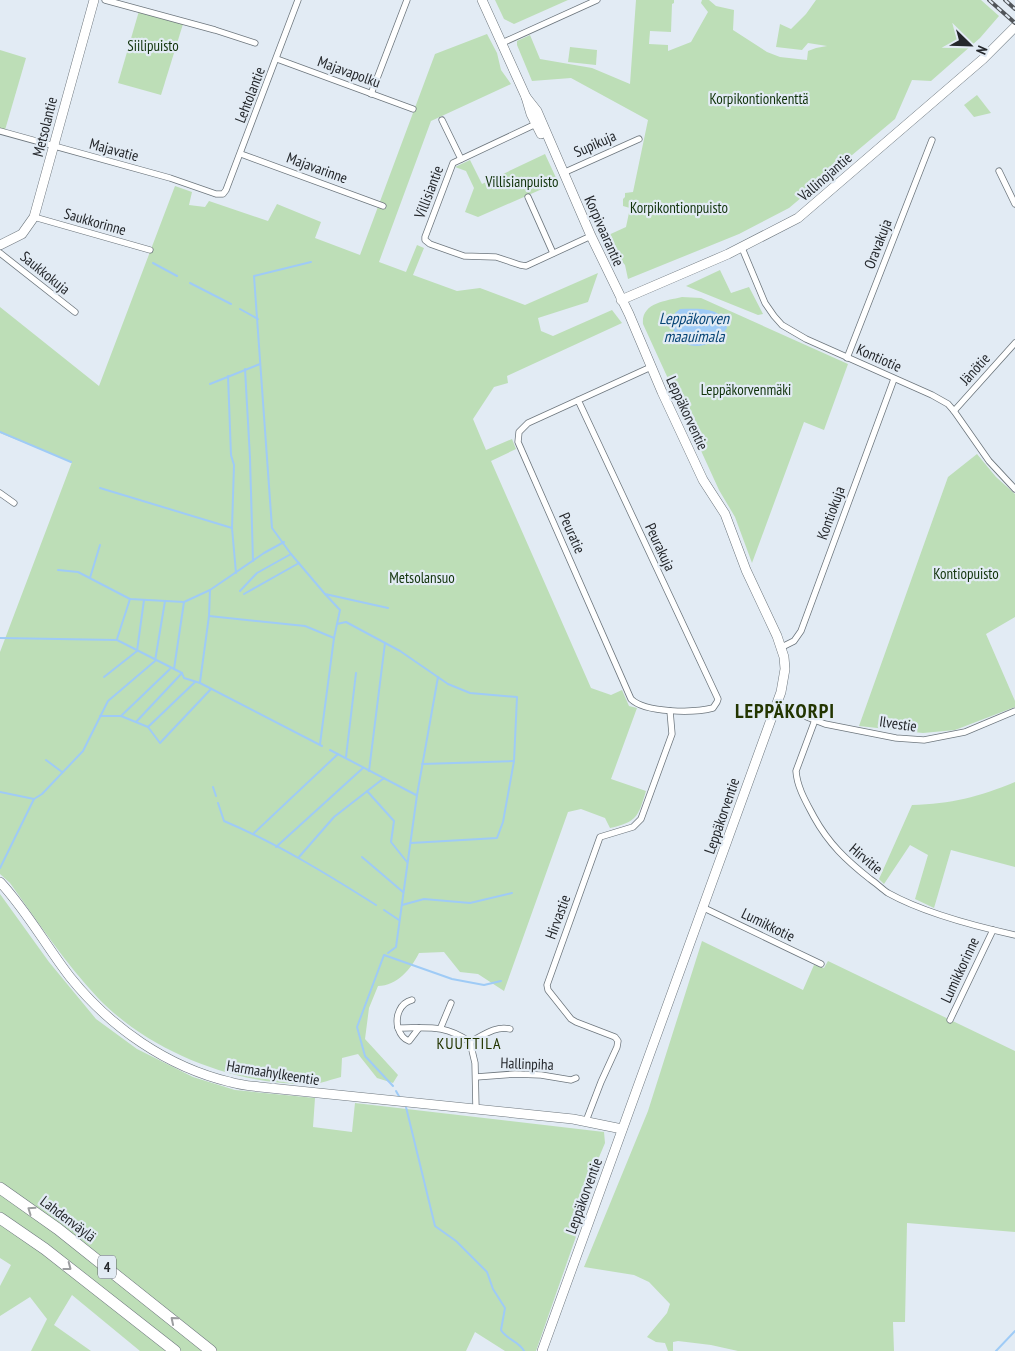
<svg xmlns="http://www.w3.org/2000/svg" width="1015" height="1351" font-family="'PT Sans Narrow',sans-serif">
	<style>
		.green { fill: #bddeb7 }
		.water { fill: #9fcbf6 }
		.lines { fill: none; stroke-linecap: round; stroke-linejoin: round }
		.stream { stroke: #9fcbf6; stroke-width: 2 }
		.street-casing { stroke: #6d767d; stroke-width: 7 }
		.secondary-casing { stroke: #6d767d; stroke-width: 10 }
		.highway-casing { stroke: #6d767d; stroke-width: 12 }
		.street { stroke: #fff; stroke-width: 5.5 }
		.secondary { stroke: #fff; stroke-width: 9 }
		.highway { stroke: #fff; stroke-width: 11 }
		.rail-casing { stroke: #51555a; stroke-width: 4 }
		.rail { stroke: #e2ebf4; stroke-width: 2; stroke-dasharray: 5.5; stroke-linecap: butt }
		.oneway { stroke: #9c9ea0 }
		.labels { text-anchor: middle; stroke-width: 4.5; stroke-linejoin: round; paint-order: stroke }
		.shield { fill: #e2ebf4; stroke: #5d6267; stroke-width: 1 }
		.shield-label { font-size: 14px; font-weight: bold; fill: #24272b }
		.park-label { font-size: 15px; fill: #11330b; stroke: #e2ebf4 }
		.street-label { font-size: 15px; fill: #24272b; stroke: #e2ebf4 }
		.water-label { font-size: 16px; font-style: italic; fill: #064475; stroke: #e2ebf4 }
		.neighbourhood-label { font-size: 16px; letter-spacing: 1px; fill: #233500; stroke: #e2ebf4 }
		.district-label { font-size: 20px; font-weight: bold; letter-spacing: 1px; fill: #233500; stroke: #e2ebf4 }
	</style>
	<rect width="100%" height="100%" fill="#e2ebf4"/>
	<g class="green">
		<path d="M495,0H568L514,24L504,19Z"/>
		<path d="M636,0H674V3L672,4L671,32L650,31L649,44L668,45V51L691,42L708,12L701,3L702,0H709L716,6L734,10L733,30L767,52L780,57L807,60L808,51L816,48L827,46L808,43L802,50L776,47L780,24L791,29L806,14L816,0H981L999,16L980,38L931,81L912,80L895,119L789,208L739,234L628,279L625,265L610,247L604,237L626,227L630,208L623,206V199L625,197V193L633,192L648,120L571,78L532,81L517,45V41L530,35L540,59L592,68L630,84Z"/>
		<path d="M139,11L183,24L161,95L118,83Z"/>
		<path d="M487,34L497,53L501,70L511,84L431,121L379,262L406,272L417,245L424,248L413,275L457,291L480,288L525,305L598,273L588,302L538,318L541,331L553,336L612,310L622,323L507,376L508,383L494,387L473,419L486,450L512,439L516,449L491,461L591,688L611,695L622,690L629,706L637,708L611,779L646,791C638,817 637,822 610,828L605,818L581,809L568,812L504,991L478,974L460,972L444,952L419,953C411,969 397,986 378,986L369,1008L365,1039L398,1075L393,1083L377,1078L358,1054L342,1058L341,1077C332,1079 321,1084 312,1084C237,1086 150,1052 98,998C65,963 38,922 10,883L0,874V652L72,462L0,433V307L99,386L175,186L192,192L189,205L205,207L209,201L268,221L277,204L321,222L315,238L360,255L435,54Z"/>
		<path d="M570,47L597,50L596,65L568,62Z"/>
		<path d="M0,50L26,58L5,130L0,128Z"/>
		<path d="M977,95L991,113L974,117L964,105Z"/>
		<path d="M545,154L558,182L478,217L465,212L474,188L466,171L455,167L470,160L482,184Z"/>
		<path d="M720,270L731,293L749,287L763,314L758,315L686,286Z"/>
		<path d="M682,297L701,298L848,364L824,430L804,422L752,563L735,517L719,490L643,324C641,303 665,301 682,297Z"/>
		<path d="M977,454L996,477L1015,494V617L986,634L1015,701V707L955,730L923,733L859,726L948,477Z"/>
		<path d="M1015,782V867L951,850L934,908L915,899L928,855L910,845L884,884L879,879L912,805C951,804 979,797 1015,782Z"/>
		<path d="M0,894L49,962L96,1019L137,1049L193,1077L235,1090L315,1098L313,1127L352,1132L355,1103L604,1132L605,1143L589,1181L586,1208L536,1351H505L475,1332L466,1351H140L72,1295L54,1325L91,1351H31L47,1319L30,1297L0,1316V1286L11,1265L0,1258Z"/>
		<path d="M702,941L803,990L814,965L824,968L828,961L1015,1051V1232L907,1223L905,1322H893L894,1351H738L711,1345L678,1341L673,1342V1351H668L665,1343L656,1342L647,1337L667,1313L670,1304L649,1282L634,1275L584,1267L648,1111Z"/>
	</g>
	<path class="water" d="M680,309C697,309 724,306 727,328C710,357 663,350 675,313Z"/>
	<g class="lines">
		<g class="stream">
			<path d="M311,262L254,276L272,528L291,554L325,594L388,608"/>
			<path d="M153,263L177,276"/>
			<path d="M190,283L231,304"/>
			<path d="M240,309L258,319"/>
			<path d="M245,369L250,458L253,561"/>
			<path d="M228,376L231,455L234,465L232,528L236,573"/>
			<path d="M210,384L260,364"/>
			<path d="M0,432L71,462"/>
			<path d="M100,488L232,528"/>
			<path d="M58,570L78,572L130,599L184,602L210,590L264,553L284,542"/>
			<path d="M90,578L100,545"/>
			<path d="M240,591L257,573L291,554"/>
			<path d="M244,594L299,563"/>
			<path d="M209,616L305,626L334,638"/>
			<path d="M337,624L346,622L400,651L448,684L470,693L517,697L514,761L503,822L497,838L411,843"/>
			<path d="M0,638L117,640L182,673L184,678L200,683L322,746"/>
			<path d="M117,639L130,599"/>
			<path d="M174,669L184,602"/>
			<path d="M104,677L137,651L144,600"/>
			<path d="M200,682L209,616L210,590"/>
			<path d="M100,716H121L148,727L160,743L211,689"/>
			<path d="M121,716L170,669"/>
			<path d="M136,722L182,673"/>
			<path d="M148,727L195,682"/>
			<path d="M320,744L334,638L340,610L325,594"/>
			<path d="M330,750L416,795"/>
			<path d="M346,757L356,673"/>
			<path d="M46,760L62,772"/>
			<path d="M422,764L514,761"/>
			<path d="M369,771L385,643"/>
			<path d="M213,787L216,796"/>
			<path d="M367,791L394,821L391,842L407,862"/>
			<path d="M0,792L34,799"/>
			<path d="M218,803L224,821C278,844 327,874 376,905"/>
			<path d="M254,833L338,754"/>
			<path d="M276,847L363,768"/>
			<path d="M299,857L334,817L384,778"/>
			<path d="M362,857L403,892"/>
			<path d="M0,868L34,799L42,794L83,751L108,701L155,661L165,601"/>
			<path d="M402,905L424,899L470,903L512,893"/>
			<path d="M384,910L399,920"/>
			<path d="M388,953L396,947L417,795L438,677"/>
			<path d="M393,1086L365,1056L357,1027L384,955L452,979L484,985L501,981"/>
			<path d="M396,1091L400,1098"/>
			<path d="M406,1107L435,1226L456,1241L487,1272L493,1289L505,1308L501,1330C507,1340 519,1341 524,1351"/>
			<path d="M996,1351L1015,1331"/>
		</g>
		<g class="street-casing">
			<g id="street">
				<path d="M105,0L215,30L255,43"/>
				<path d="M502,43L597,0"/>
				<path d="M277,59L413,109"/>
				<path d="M371,94L407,0"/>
				<path d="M442,120L461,159"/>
				<path d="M538,123L453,163L425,237V240L430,244L464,256L496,257L520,265L526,266L591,236"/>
				<path d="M0,131L170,178L216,194H223L226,190L298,0"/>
				<path d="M241,154L383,206"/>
				<path d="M999,171L1015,204"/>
				<path d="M563,173L639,139"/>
				<path d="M528,197L553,253"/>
				<path d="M34,217L150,250"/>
				<path d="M742,248L765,303L774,316L782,325L806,339L932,395L948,404L954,411L989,461L1015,489"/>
				<path d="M0,253L75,312"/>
				<path d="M847,358L932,140"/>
				<path d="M578,400L718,699L717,702L713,708C694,713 645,713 631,699L518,442L519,432L528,423L651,367"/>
				<path d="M954,411L1015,343"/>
				<path d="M0,493L14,503"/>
				<path d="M782,647L794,641L801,631L894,379"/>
				<path d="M776,705L825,724L896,738L924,740L965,732L1015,711"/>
				<path d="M815,720L796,771C797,787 806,802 814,817C829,844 846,860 870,879C876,883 882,889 888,893C924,913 974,926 1015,935"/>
				<path d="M704,908L821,964"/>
				<path d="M412,1000C400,1003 395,1016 398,1028C428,1028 444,1024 470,1042L475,1063L476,1109"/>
				<path d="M950,1020L993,930"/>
				<path d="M441,1027L451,1003"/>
				<path d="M398,1028C400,1034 403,1039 409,1041L419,1028"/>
				<path d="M470,1042C482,1036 496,1025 510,1029"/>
				<path d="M476,1077L515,1074L541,1075L571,1080L576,1078"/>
				<path d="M586,1121L601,1082L617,1047L618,1041L615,1037L576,1022L571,1019L548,990L547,985L600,837L633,827L641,819L672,734L670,711"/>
			</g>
		</g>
		<g class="secondary-casing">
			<g id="secondary">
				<path d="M482,0L526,97L531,114L541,134"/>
				<path d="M526,97L537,111L591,236L629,314L662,392L703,480L725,514L746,570L777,636L784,657L785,669L781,692L542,1351"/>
				<path d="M0,245L22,234L34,217L94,0"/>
				<path d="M621,300L728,254L798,218L983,59L1015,27"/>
				<path d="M0,882C27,911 46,946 70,977C110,1027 167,1067 230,1082C240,1085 250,1086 260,1087L573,1119L622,1129"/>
			</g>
		</g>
		<g class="highway-casing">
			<g id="highway">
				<path d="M0,1188L58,1229L211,1351"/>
				<path d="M0,1218L45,1249L175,1351"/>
			</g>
		</g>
		<use href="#street" class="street"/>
		<use href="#secondary" class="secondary"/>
		<use href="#highway" class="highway"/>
		<g class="rail-casing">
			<g id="rail">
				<path d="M989,0L1015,23"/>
				<path d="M1005,0L1015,9"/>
			</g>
		</g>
		<use href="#rail" class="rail"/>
	</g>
	<defs><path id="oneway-chevron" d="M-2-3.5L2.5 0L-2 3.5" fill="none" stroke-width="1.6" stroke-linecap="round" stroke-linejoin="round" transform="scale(1.25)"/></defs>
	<g class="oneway">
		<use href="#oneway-chevron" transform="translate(31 1210) rotate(-145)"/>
		<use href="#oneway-chevron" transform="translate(68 1267) rotate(37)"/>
		<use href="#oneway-chevron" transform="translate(174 1320) rotate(-140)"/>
	</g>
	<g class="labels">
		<rect class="shield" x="98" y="1255.5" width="18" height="23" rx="4"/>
		<g class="shield-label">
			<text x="107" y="1272">4</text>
		</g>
		<g class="park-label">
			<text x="153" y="51">Siilipuisto</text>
			<text x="759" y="104">Korpikontionkenttä</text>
			<text x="522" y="187">Villisianpuisto</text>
			<text x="679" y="213">Korpikontionpuisto</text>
			<text x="746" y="395">Leppäkorvenmäki</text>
			<text x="966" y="579">Kontiopuisto</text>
			<text x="422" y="583">Metsolansuo</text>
		</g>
		<g class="street-label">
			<text transform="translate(349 72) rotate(20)" y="5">Majavapolku</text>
			<text transform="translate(250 95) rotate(-69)" y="5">Lehtolantie</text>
			<text transform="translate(45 127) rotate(-76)" y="5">Metsolantie</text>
			<text transform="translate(595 144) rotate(-24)" y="5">Supikuja</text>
			<text transform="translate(114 150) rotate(15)" y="5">Majavatie</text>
			<text transform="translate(317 168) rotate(20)" y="5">Majavarinne</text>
			<text transform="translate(825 177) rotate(-41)" y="5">Vallinojantie</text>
			<text transform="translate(429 192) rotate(-69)" y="5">Villisiantie</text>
			<text transform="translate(95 222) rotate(16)" y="5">Saukkorinne</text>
			<text transform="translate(604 231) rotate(66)" y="5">Korpivaarantie</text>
			<text transform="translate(878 244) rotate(-69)" y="5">Oravakuja</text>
			<text transform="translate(45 273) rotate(39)" y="5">Saukkokuja</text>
			<text transform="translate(879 358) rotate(24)" y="5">Kontiotie</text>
			<text transform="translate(975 369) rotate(-48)" y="5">Jänötie</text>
			<text transform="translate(687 413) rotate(65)" y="5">Leppäkorventie</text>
			<text transform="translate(831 513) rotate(-70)" y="5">Kontiokuja</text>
			<text transform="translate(572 533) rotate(66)" y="5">Peuratie</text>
			<text transform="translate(660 547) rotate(65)" y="5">Peurakuja</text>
			<text transform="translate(898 724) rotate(8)" y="5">Ilvestie</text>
			<text transform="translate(722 816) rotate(-71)" y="5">Leppäkorventie</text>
			<text transform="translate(866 859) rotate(40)" y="5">Hirvitie</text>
			<text transform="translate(558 917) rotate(-70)" y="5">Hirvastie</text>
			<text transform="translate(768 925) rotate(26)" y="5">Lumikkotie</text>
			<text transform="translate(960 970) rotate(-65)" y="5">Lumikkorinne</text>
			<text transform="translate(527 1064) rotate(2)" y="5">Hallinpiha</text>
			<text transform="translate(273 1073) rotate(9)" y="5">Harmaahylkeentie</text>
			<text transform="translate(584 1196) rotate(-70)" y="5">Leppäkorventie</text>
			<text transform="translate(68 1219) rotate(37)" y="5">Lahdenväylä</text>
		</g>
		<g class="water-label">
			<text x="694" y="324">Leppäkorven<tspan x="694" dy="18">maauimala</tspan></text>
		</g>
		<g class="neighbourhood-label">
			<text x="469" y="1049">KUUTTILA</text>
		</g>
		<g class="district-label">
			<text x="785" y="718">LEPPÄKORPI</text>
		</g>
	</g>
	<g transform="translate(970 45) rotate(113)" stroke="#e2ebf4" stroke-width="4" paint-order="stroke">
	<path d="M0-4L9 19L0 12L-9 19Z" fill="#24272b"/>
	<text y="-8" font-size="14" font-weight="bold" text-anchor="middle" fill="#24272b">N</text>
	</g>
</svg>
